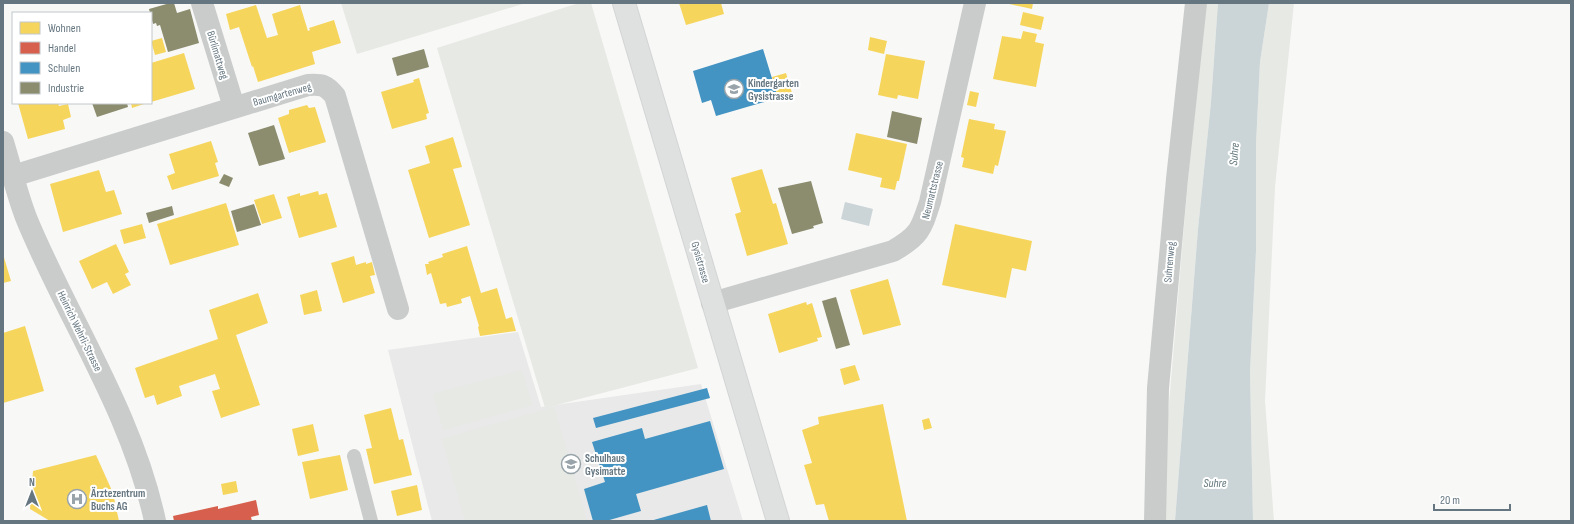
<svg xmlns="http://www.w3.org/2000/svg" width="1574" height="524" font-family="'Sofia Sans Condensed',sans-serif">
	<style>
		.built { fill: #e8e9e8 }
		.green { fill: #e7e9e4 }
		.water { fill: #cbd4d6 }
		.homes { fill: #f6d55c }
		.shops { fill: #d6604d }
		.schools { fill: #4393c3 }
		.industry { fill: #8c8c6e }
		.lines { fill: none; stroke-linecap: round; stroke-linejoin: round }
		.secondary-casing { stroke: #d3d4d5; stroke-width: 24 }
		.lane { stroke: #cacccc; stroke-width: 14 }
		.street { stroke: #cacccc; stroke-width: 22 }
		.secondary { stroke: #dfe0e0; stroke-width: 22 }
		.labels { text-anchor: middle; stroke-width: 4; stroke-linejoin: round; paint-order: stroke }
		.street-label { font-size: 11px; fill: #657680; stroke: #fff }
		.poi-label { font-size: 11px; font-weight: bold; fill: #657680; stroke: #fff; text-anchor: start }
		.water-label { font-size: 12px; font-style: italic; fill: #60757a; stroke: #fff }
	</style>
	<rect width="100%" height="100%" fill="#f8f8f7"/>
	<path class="built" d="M518,332L541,407L701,384L743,521H432L388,350Z"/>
	<g class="green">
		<path d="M341,3H526L357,54Z"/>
		<path d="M579,3H591L698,368L545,408L437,48Z"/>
		<path d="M1203,3H1218L1211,102L1198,229L1175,521H1166V439Z"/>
		<path d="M1269,3H1294L1275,187L1265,401L1274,521H1253L1250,372L1256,251V144L1260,62Z"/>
		<path d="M522,370L532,405L443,430L433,394Z"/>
		<path d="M554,407L587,521H465L442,439Z"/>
	</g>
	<g class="water">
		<path d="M1218,3H1269L1260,62L1256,144V251L1250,372L1253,521H1175L1198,229L1211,102Z"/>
		<path d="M845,202L873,209L869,226L841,219Z"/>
	</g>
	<g class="homes">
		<path d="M679,3H721L724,14L686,25Z"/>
		<path d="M1005,3H1033L1032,9Z"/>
		<path d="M256,5L267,38L278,35L272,14L300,5L308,31L310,30L309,28L334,20L341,43L312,52L315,64L258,82L253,66L252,67L239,27L230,30L226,14Z"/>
		<path d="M1023,12L1044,17L1041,30L1020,25Z"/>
		<path d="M1023,31L1037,34L1035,42L1044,44L1036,87L993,79L1002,36L1021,39Z"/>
		<path d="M870,37L887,41L884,54L868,50Z"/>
		<path d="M162,38L166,52L155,55L151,41Z"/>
		<path d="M184,53L195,89L151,102V63Z"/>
		<path d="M886,54L925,61L918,99L898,95L897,99L878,95Z"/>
		<path d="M786,73L792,93L778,98L772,77Z"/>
		<path d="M419,78L429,113L426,114L427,119L392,129L381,92L414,82L413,80Z"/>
		<path d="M970,91L979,93L976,107L967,105Z"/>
		<path d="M18,103H58L59,106L68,104L71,117L63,120L65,129L28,139Z"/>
		<path d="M131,103H147L132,108Z"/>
		<path d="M307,105L309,108L315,107L326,142L289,153L278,118L289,114V110Z"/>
		<path d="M969,119L995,124L994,129L1006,131L998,166L995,165L993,174L962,167L964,158L961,157Z"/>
		<path d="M856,133L907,144L899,181H897L895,190L880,187L882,178L848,170Z"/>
		<path d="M453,137L462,167L453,169L470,225L429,238L408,170L430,163L425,146Z"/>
		<path d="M211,141L218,162L215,163L219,176L172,190L167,176L175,173L169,154Z"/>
		<path d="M762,169L773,204L776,203L788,244L747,256L735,214L741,212L731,178Z"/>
		<path d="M99,170L106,192L114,190L122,214L63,232L50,184Z"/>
		<path d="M318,191L319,195L327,193L337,227L299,238L287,197L300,193V196Z"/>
		<path d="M274,194L282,218L262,224L254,200Z"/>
		<path d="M226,203L239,245L170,265L157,224Z"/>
		<path d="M142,224L146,238L124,244L120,230Z"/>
		<path d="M955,224L1032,241L1026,271L1012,268L1006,298L942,285Z"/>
		<path d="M116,244L129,272L125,274L131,285L113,294L107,282L92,289L79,261Z"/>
		<path d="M467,246L481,293L497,288L506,319L512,317L516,331L480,336L478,327L479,326L470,296L461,299L462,303L447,307L446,303L440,304L431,273L427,275L425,264H429L428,262L443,257L442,254Z"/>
		<path d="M3,254L11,281L3,283Z"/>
		<path d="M354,256L356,265L366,262V264L372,262L375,275L370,276L375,293L343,303L331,263Z"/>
		<path d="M888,279L901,325L863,335L850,290Z"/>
		<path d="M317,290L322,311L304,315L300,295Z"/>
		<path d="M258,293L268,323L236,335L260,405L221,418L212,391L220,389L215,374L179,386L182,396L157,405L154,395L145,398L135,368L218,339L209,310Z"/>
		<path d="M806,302L807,305L812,303L822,337L817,338L818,341L779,353L768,314Z"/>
		<path d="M25,326L44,391L3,403V333Z"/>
		<path d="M855,365L860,380L844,385L840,369Z"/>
		<path d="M883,404L907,521H829L824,504L816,505L804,465L812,463L802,430L819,424L818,417Z"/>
		<path d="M391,408L399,440L403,439L412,475L374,484L366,449L372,448L364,415Z"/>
		<path d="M929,418L932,428L924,430L922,420Z"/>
		<path d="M313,424L319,451L298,456L292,429Z"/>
		<path d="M96,455L113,493L119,521H50L30,509L33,471Z"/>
		<path d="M340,455L348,490L310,499L302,462Z"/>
		<path d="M236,481L238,492L223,495L221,484Z"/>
		<path d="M417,485L422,510L397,516L391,491Z"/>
	</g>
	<path class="shops" d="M256,500L259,515L251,517L252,521H174L173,516L218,506V509Z"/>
	<g class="schools">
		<path d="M763,49L778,98L716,116L711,100L702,103L693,71Z"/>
		<path d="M707,388L710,398L596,428L593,418Z"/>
		<path d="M710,421L724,469L636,494L641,511L606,521H593L584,489L605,482L592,442L642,428L645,439Z"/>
		<path d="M707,505L711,521H650Z"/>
	</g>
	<g class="industry">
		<path d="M170,3H174L177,13L190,9L199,43L168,52L160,25L157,26L156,23L153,24L149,9Z"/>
		<path d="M424,49L429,67L397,76L392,58Z"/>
		<path d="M92,103H127L128,107L97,117Z"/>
		<path d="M892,111L922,118L917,144L887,137Z"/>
		<path d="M274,125L285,159L259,166L248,133Z"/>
		<path d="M224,174L233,178L229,187L219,183Z"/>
		<path d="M811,181L823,223L813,226L814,228L792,234L778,188Z"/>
		<path d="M254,204L261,225L237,232L231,211Z"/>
		<path d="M172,206L174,215L149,223L146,213Z"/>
		<path d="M836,297L850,345L836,349L822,301Z"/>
	</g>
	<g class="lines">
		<g class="secondary-casing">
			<path id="secondary" d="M624,3L778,521"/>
		</g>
		<path class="lane" d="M354,456L371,521"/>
		<g class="street">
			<path d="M202,3L234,107"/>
			<path d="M3,142C11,168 17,195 27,220C69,321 132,413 155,521"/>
			<path d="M13,176L308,85C322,84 326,85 335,96L398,309"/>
			<path d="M712,303L893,251C919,236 921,230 930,202L975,3"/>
			<path d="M1155,521L1158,388L1177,179L1196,3"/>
		</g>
		<use href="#secondary" class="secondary"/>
	</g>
	<defs>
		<g id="school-ring" transform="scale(1)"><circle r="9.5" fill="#fff" stroke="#98a4aa" stroke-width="1.5"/><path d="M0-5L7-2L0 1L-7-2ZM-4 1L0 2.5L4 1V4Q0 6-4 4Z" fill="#98a4aa"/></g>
		<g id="hospital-ring" transform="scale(1)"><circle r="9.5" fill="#fff" stroke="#98a4aa" stroke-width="1.5"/><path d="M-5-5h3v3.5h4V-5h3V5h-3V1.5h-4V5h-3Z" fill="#98a4aa"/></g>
	</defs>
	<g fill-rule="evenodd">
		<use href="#school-ring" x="734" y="89"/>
		<use href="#school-ring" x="571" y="464"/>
		<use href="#hospital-ring" x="77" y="499"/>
	</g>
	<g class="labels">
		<g class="street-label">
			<text transform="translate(218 55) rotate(73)" y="4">Bürlimattweg</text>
			<text transform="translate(282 94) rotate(-16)" y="4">Baumgartenweg</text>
			<text transform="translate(932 190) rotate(-76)" y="4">Neumattstrasse</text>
			<text transform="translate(701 262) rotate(74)" y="4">Gysistrasse</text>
			<text transform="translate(1169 262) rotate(-85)" y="4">Suhrenweg</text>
			<text transform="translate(80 331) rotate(64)" y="4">Heinrich Wehrli-Strasse</text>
		</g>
		<g class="poi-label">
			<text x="748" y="87">Kindergarten<tspan x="748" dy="13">Gysistrasse</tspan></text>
			<text x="585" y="462">Schulhaus<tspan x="585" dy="13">Gysimatte</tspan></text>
			<text x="91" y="497">Ärztezentrum<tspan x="91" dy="13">Buchs AG</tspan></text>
		</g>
		<g class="water-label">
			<text transform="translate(1234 154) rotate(-85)" y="4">Suhre</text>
			<text x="1215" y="487">Suhre</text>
		</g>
	</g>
	<rect width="1574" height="524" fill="none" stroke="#657680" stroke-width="8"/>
	<rect x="12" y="12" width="140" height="92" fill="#ffffff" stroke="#c1c8cc"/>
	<rect x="20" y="22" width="20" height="12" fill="#f6d55c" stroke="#c1c8cc"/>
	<text x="48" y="32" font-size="12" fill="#657680">Wohnen</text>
	<rect x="20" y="42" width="20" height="12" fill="#d6604d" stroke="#c1c8cc"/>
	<text x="48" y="52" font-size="12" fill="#657680">Handel</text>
	<rect x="20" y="62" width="20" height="12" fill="#4393c3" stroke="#c1c8cc"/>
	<text x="48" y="72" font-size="12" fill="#657680">Schulen</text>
	<rect x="20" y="82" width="20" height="12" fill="#8c8c6e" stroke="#c1c8cc"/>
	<text x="48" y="92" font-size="12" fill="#657680">Industrie</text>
	<g transform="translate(32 492)" stroke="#ffffff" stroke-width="3" paint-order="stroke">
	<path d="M0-3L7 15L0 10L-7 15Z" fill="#657680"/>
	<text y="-6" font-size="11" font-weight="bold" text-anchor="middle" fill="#657680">N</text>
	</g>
	<path d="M1434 504v6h76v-6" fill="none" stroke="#657680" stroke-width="2"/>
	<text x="1440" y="504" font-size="12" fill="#657680" stroke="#ffffff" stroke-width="3" paint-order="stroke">20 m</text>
</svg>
